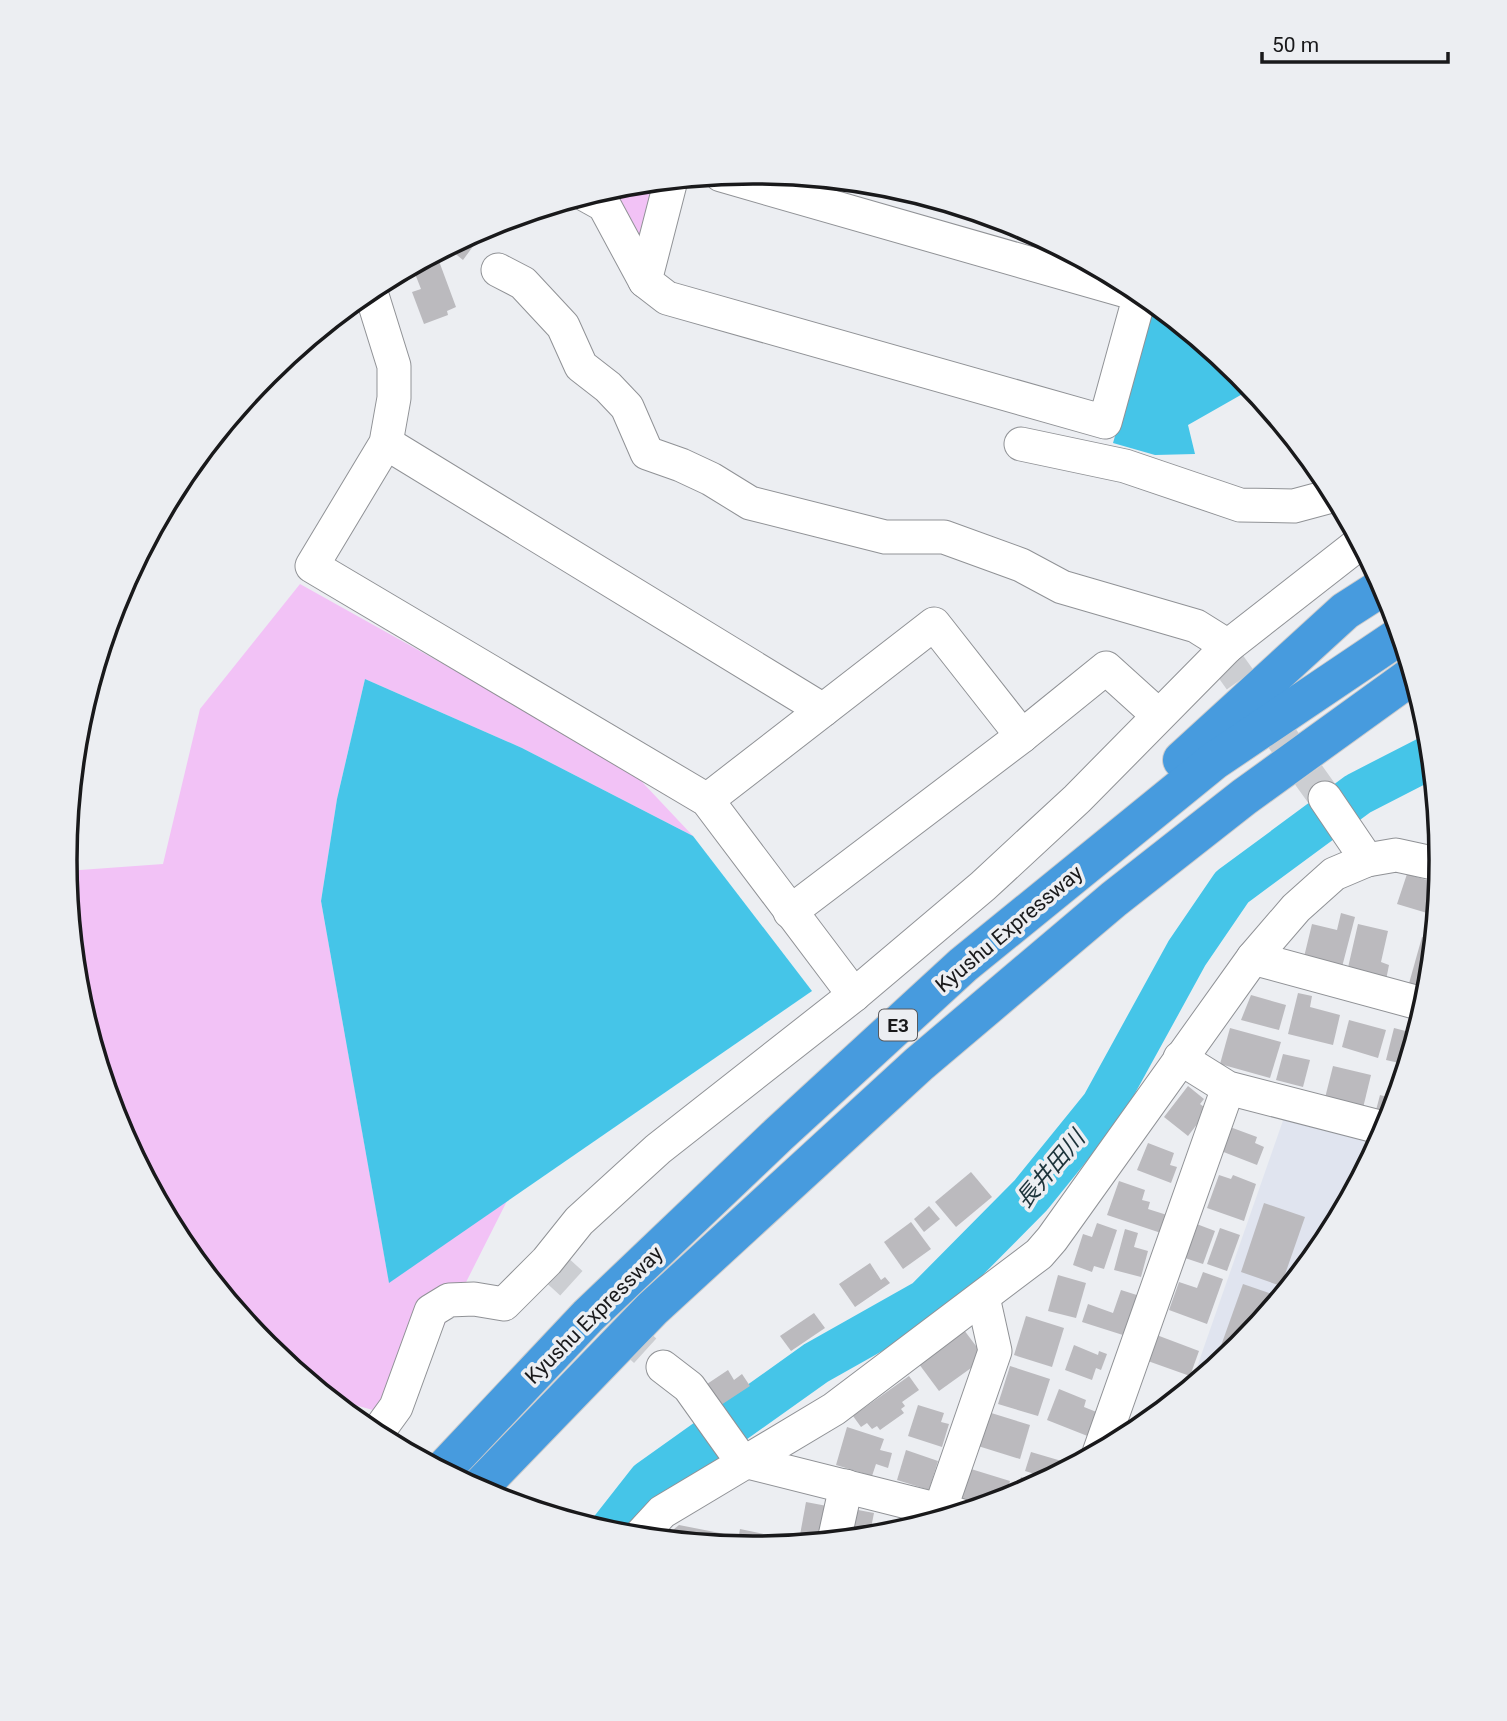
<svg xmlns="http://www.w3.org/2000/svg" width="1507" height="1721" font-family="Roboto,'Noto Sans JP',sans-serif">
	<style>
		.built { fill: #e0e4ef }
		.green { fill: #f2c2f6 }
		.water { fill: #45c5e8 }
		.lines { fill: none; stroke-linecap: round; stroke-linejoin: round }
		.river { stroke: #45c5e8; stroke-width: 44 }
		.building { fill: #bbbabe }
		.minor-tunnel { stroke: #ccced2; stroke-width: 33; stroke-dasharray: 33 17; stroke-linecap: butt }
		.minor-casing { stroke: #909296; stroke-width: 35 }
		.highway-casing { stroke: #cccccd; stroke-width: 40 }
		.minor { stroke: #fff; stroke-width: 33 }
		.highway { stroke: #479bde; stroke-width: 38 }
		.labels { text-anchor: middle; stroke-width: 7; stroke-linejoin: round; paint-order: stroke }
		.shield { fill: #eceef2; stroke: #58595c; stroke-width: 2 }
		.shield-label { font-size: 19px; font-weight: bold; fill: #19191b }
		.street-label { font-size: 21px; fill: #19191b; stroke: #eceef2 }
		.water-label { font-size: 23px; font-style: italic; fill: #1d333a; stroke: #eceef2 }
		.rim { fill: none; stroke: #19191b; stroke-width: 3.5 }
	</style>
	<rect width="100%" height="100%" fill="#eceef2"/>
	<path class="built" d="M1286,1112L1383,1138L1326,1243L1240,1348L1189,1390Z"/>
	<g class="green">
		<path d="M660,181L636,260L592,193L620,185Z"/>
		<path d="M300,584L628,767L693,836L522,748L365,679L337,799L321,901L389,1282L507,1201L398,1417L326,1397L266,1347L181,1243L137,1161L141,1147L115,1097L108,1093L78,994L66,871L163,864L200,709Z"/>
	</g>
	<g class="water">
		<path d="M1153,302L1246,380V392L1188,425L1195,454L1155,455L1113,443Z"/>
		<path d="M365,679L522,748L693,836L812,991L389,1283L321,901L337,799Z"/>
	</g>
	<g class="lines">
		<path class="river" d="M609,1533L649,1482L816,1363L926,1301L1031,1195L1103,1106L1187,953L1232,887L1358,794L1432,756"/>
	</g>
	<g class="building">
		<path d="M535,210L525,223L516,216H517Z"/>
		<path d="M479,230L473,238L477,241L463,260L447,247Z"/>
		<path d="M436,253L456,307L447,311L448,315L424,324L412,292L421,289L412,266Z"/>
		<path d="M1437,805L1439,831L1440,837L1429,833Z"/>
		<path d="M1407,874L1440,884L1437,916L1397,904Z"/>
		<path d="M1341,913L1355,917L1342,967L1304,957L1312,924L1337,930Z"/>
		<path d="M1358,924L1388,931L1381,962L1389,965L1386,980L1347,972Z"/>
		<path d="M1422,937L1434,940L1429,994L1408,987Z"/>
		<path d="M1298,993L1312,996L1310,1007L1340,1015L1333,1045L1288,1034Z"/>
		<path d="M1251,995L1286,1005L1279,1030L1241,1020Z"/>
		<path d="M1349,1020L1386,1030L1378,1058L1342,1047Z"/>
		<path d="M1230,1028L1281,1042L1270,1078L1220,1064Z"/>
		<path d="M1394,1028L1417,1034L1408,1065L1386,1060Z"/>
		<path d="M1283,1054L1310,1060L1303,1087L1276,1080Z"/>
		<path d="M1333,1066L1371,1075L1363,1108L1325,1098Z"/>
		<path d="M1392,1077L1403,1080L1392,1118L1375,1114L1380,1095L1387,1097Z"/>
		<path d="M1188,1086L1204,1099L1200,1104L1208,1110L1188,1136L1164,1117Z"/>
		<path d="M1230,1127L1257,1137L1255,1143L1264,1147L1257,1165L1221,1151Z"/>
		<path d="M1148,1143L1174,1153L1170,1165L1177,1167L1171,1183L1137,1170Z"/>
		<path d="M971,1172L992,1197L956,1227L935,1202Z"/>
		<path d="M1219,1175L1231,1179L1233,1175L1256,1184L1244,1221L1207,1208Z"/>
		<path d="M1119,1181L1145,1190L1142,1200L1150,1202L1148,1209L1167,1215L1161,1233L1107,1215Z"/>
		<path d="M1264,1203L1305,1217L1281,1286L1241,1272Z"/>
		<path d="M929,1206L940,1219L924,1232L914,1219Z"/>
		<path d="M911,1222L931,1249L903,1269L884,1242Z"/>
		<path d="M1097,1223L1117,1230L1104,1269L1094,1266L1092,1272L1073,1265L1083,1234L1092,1237Z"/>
		<path d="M1194,1223L1215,1231L1203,1264L1182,1257Z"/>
		<path d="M1220,1228L1240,1235L1227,1271L1207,1264Z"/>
		<path d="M1125,1229L1138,1233L1134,1247L1148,1251L1141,1277L1114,1270Z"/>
		<path d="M870,1263L881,1280L885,1277L890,1283L855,1307L839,1284Z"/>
		<path d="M1203,1272L1223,1279L1207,1324L1169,1310L1179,1282L1197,1288Z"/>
		<path d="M1058,1275L1086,1283L1076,1318L1048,1311Z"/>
		<path d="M1243,1284L1281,1297L1280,1299L1240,1348L1212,1371Z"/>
		<path d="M1121,1290L1140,1296L1126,1336L1082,1322L1088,1304L1113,1313Z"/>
		<path d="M814,1313L825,1328L791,1351L780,1336Z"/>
		<path d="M1026,1316L1064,1328L1052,1367L1014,1355Z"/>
		<path d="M964,1330L985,1358L939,1391L919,1364Z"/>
		<path d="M1154,1334L1199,1351L1190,1376L1145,1360Z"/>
		<path d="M1074,1345L1098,1355L1099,1351L1107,1354L1101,1370L1096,1368L1092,1380L1065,1370Z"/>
		<path d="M1010,1366L1050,1379L1038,1416L998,1404Z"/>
		<path d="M728,1370L734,1380L742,1374L750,1386L721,1405L707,1384Z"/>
		<path d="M909,1376L919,1390L902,1402L905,1406L901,1409L904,1413L880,1430L877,1426L872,1429L867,1423L861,1427L853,1416Z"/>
		<path d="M1059,1389L1086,1400L1084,1407L1099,1413L1090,1437L1047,1420Z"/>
		<path d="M918,1405L944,1413L941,1422L949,1424L942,1447L908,1436Z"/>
		<path d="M988,1412L1030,1425L1020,1459L978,1446Z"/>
		<path d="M847,1427L884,1439L880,1450L892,1453L888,1468L876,1464L872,1476L836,1465Z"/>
		<path d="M906,1450L938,1461L929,1490L897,1480Z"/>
		<path d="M1031,1452L1065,1462L1063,1469L1068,1470L1051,1479L1025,1471Z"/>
		<path d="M971,1469L1010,1481L1004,1501L982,1507L960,1501Z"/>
		<path d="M1021,1477L1041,1484L1014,1498Z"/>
		<path d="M806,1502L827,1506L820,1538L800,1535Z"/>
		<path d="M853,1509L874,1513L869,1538H848Z"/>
		<path d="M679,1525L730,1535L728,1547L661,1540Z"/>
		<path d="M740,1529L787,1539L786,1546L753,1549L737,1548Z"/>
	</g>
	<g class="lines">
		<g class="minor-tunnel">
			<path d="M1221,653L1325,798"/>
			<path d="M547,1261L663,1367"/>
		</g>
		<g class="minor-casing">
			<g id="minor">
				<path d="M671,180L645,281L667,298L1105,422L1140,295L721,175"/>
				<path d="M586,195L604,205L645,281"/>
				<path d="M498,270L523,283L563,326L581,366L608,387L627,407L647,453L681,465L711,479L750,503L885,537H944L1021,565L1062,587L1196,626L1228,646"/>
				<path d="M370,289L394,366V398L386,443L312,566L707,800L854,995"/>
				<path d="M386,443L823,710"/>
				<path d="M1021,444L1125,466L1240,505L1294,506L1335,495"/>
				<path d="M1325,798L1367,860"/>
				<path d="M707,800L934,624L1022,736"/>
				<path d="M790,912L1022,736L1106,668L1158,715"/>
				<path d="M1253,958L1426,1005"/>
				<path d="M1180,1058L1228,1088L1387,1129"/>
				<path d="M663,1367L689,1387L736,1453L744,1461L959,1515"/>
				<path d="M375,1436L396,1407L431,1311L449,1300L474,1299L504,1304L547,1261L579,1221L658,1149L854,995L983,886L1077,799L1228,646L1361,542"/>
				<path d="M1099,1453L1228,1088"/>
				<path d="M940,1510L995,1351L983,1297"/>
				<path d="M638,1538L662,1512L834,1409L1039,1254L1052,1239L1253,958L1296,908L1334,874L1367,860L1396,855L1442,865"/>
				<path d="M834,1541L846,1486"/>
			</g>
		</g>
		<g class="highway-casing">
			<g id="highway">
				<path d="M1182,760L1345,611L1384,586"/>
				<path d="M442,1471L588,1316L779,1134L963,965L1214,761L1401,635"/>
				<path d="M477,1490L652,1309L919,1064L1114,899L1244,797L1413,675"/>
			</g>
		</g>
		<use href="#minor" class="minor"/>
		<use href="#highway" class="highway"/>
	</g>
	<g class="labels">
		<rect class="shield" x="879" y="1009.5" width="38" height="31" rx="5"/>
		<g class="shield-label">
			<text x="898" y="1032">E3</text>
		</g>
		<g class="street-label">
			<text transform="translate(1009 929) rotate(-40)" y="7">Kyushu Expressway</text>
			<text transform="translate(594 1315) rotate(-45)" y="7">Kyushu Expressway</text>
		</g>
		<g class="water-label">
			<text transform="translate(1050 1169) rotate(-50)" y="8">長井田川</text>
		</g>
	</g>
	<path d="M0 0H1507V1721H0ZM77 860a676 676 0 1 1 1352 0a676 676 0 1 1-1352 0Z" fill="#eceef2" fill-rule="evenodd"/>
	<path class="rim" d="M77 860a676 676 0 1 1 1352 0a676 676 0 1 1-1352 0Z"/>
	<path d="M1262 52v10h186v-10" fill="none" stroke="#19191b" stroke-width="3.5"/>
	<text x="1272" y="52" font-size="21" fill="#19191b" stroke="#eceef2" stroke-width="5" paint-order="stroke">50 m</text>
</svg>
